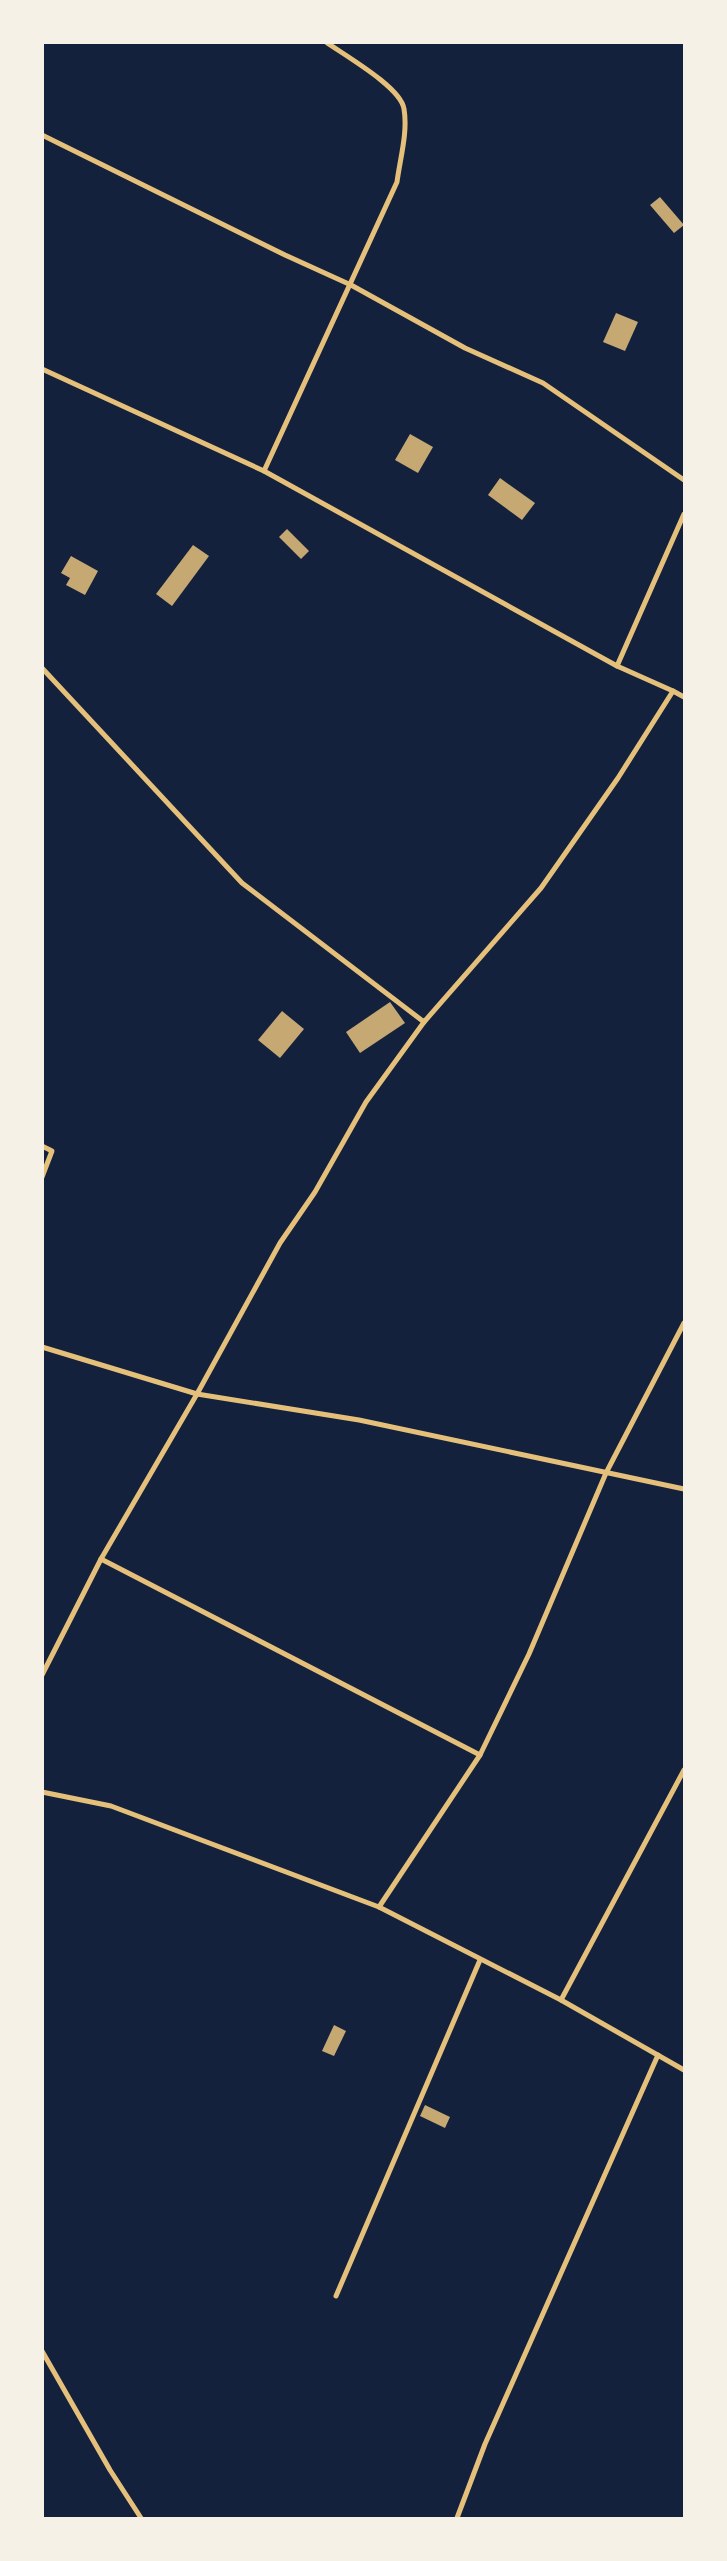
<svg xmlns="http://www.w3.org/2000/svg" width="727" height="2561" font-family="Quicksand,sans-serif">
	<style>
		.building { fill: #c6a872 }
		.lines { fill: none; stroke-linecap: round; stroke-linejoin: round }
		.minor { stroke: #e5c07b; stroke-width: 5 }
	</style>
	<rect width="100%" height="100%" fill="#14213d"/>
	<g class="building">
		<path d="M660,197L684,225L674,233L650,205Z"/>
		<path d="M616,313L638,322L625,351L603,342Z"/>
		<path d="M410,434L433,447L418,473L395,460Z"/>
		<path d="M500,478L535,503L522,520L488,495Z"/>
		<path d="M287,529L309,551L301,559L279,537Z"/>
		<path d="M193,545L209,556L172,606L156,594Z"/>
		<path d="M71,556L98,571L85,595L66,585L70,578L61,573Z"/>
		<path d="M390,1002L405,1023L360,1053L346,1032Z"/>
		<path d="M282,1011L304,1029L280,1058L258,1040Z"/>
		<path d="M334,2025L346,2031L334,2056L322,2051Z"/>
		<path d="M425,2105L450,2117L445,2128L420,2116Z"/>
	</g>
	<g class="lines">
		<g class="minor">
			<path d="M42,135L285,255L351,285L465,348L543,383L684,480"/>
			<path d="M42,369L264,471L617,666L673,691"/>
			<path d="M264,471L397,182C400,159 408,132 404,109C401,87 344,55 326,42"/>
			<path d="M617,666L684,514"/>
			<path d="M42,668L242,883L424,1022L541,888L618,778L673,691L684,697"/>
			<path d="M42,1146L52,1151L42,1177"/>
			<path d="M42,1347L197,1394L359,1420L684,1489"/>
			<path d="M101,1559L480,1755L379,1907"/>
			<path d="M42,1675L101,1559L197,1394L280,1243L315,1192L366,1102L424,1022"/>
			<path d="M480,1755L529,1654L606,1473L684,1323"/>
			<path d="M42,1792L111,1806L379,1907L561,2000L684,2070"/>
			<path d="M561,2000L684,1770"/>
			<path d="M336,2296L480,1960"/>
			<path d="M42,2351L110,2470L141,2518"/>
			<path d="M457,2518L485,2444L658,2055"/>
		</g>
	</g>
	<rect width="727" height="2561" fill="none" stroke="#f6f1e7" stroke-width="88"/>
</svg>
